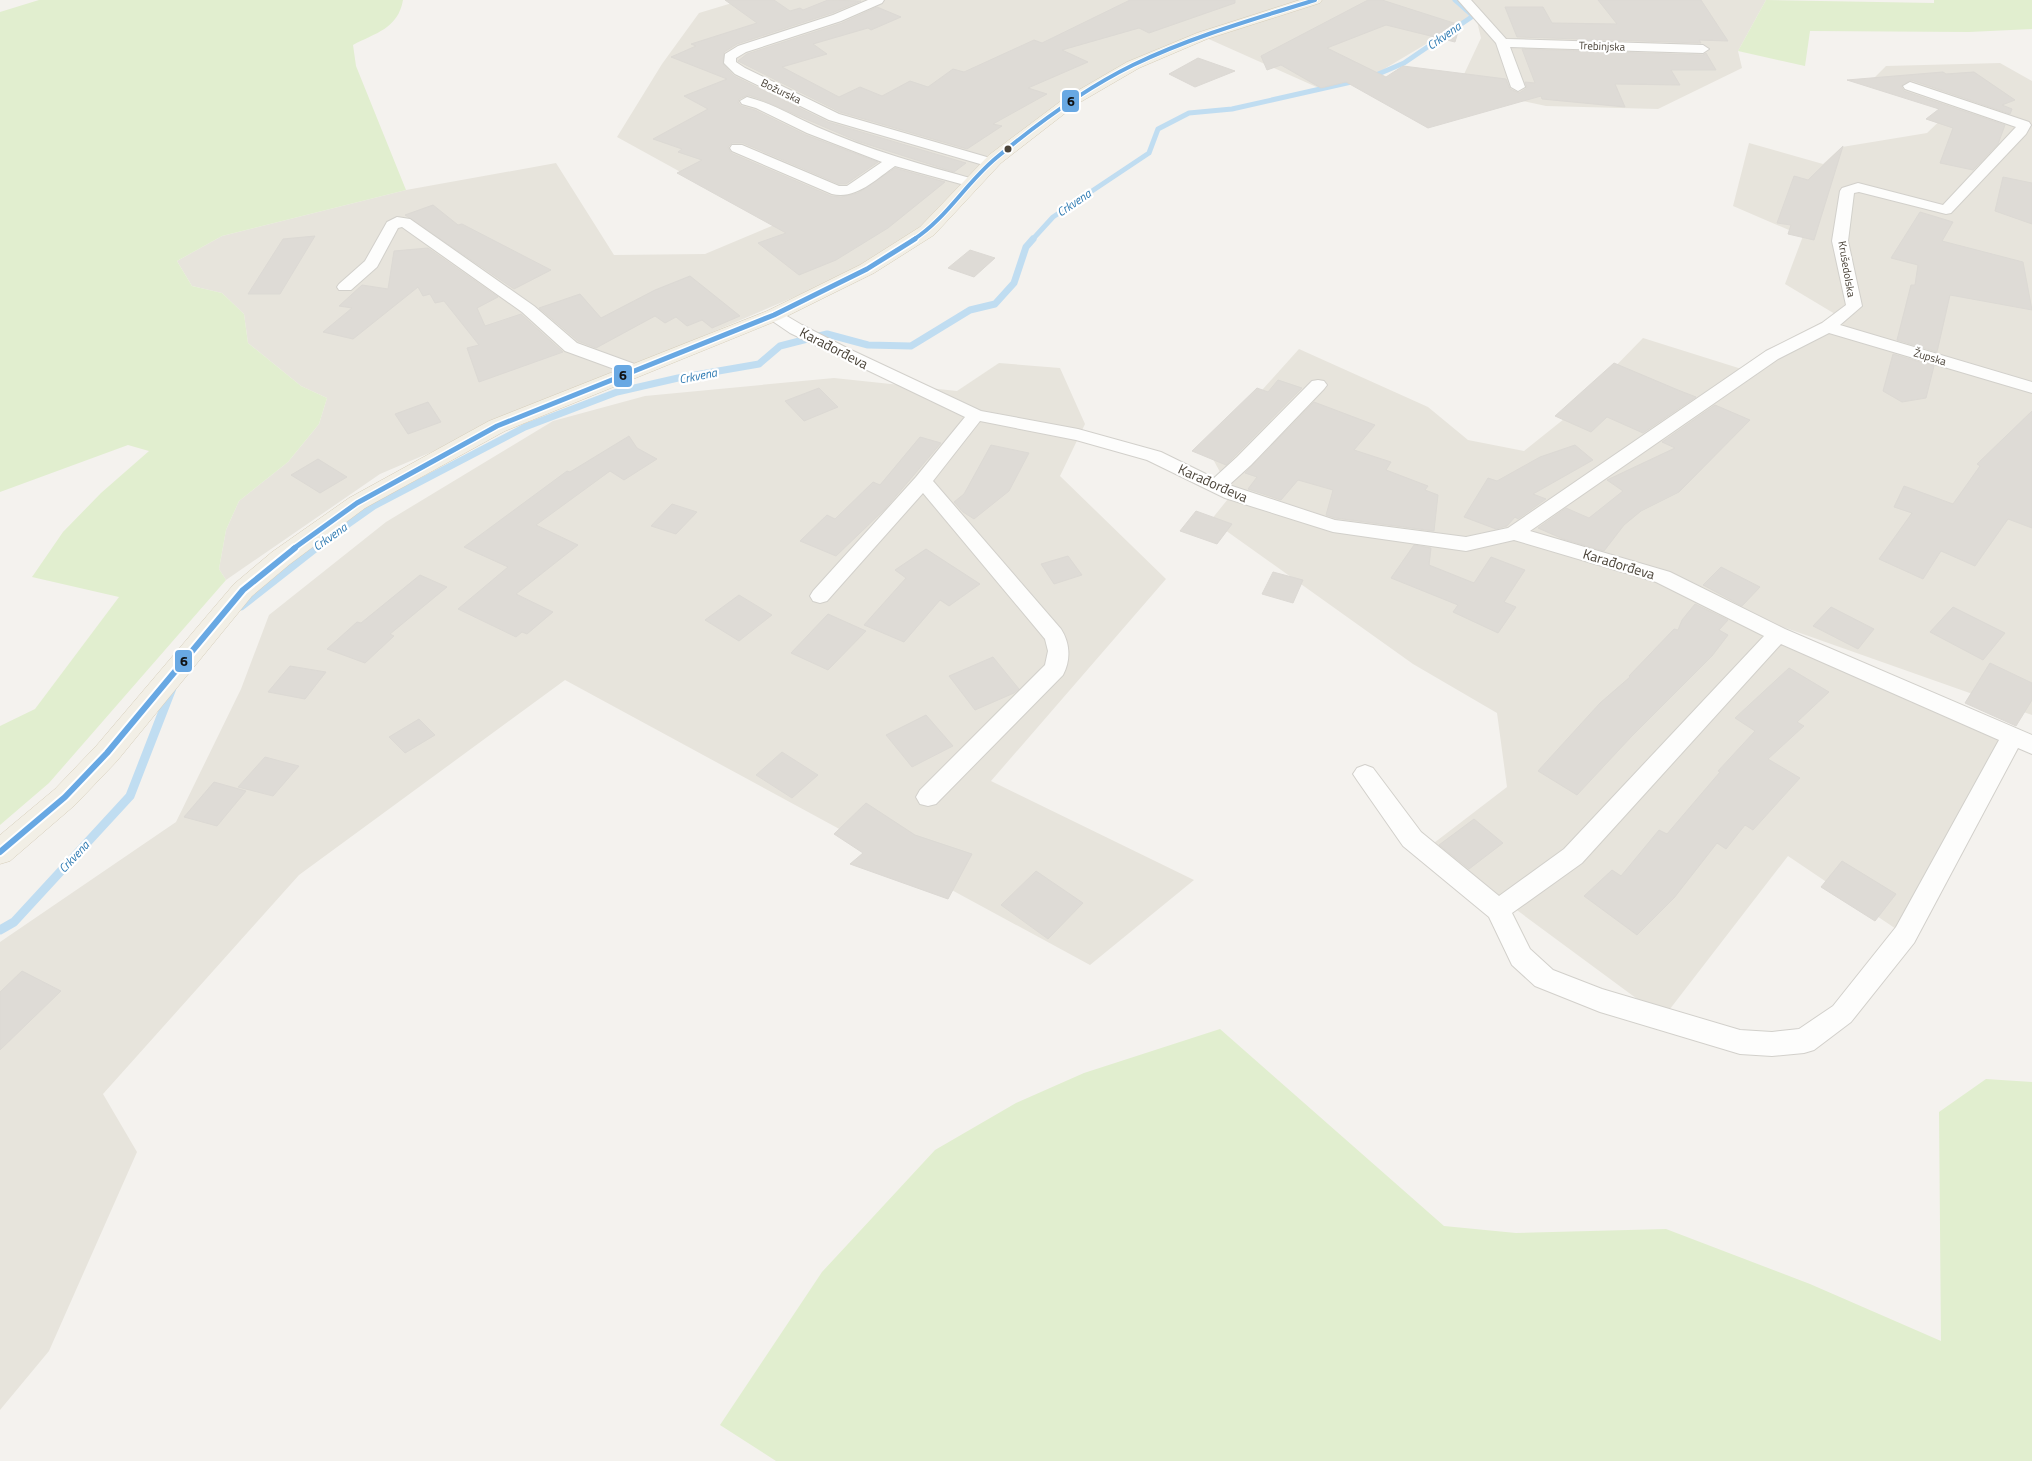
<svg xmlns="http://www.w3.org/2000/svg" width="2032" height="1461" font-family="'Titillium Web',sans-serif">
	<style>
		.residential { fill: #e7e4dc }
		.green { fill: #e1eecf }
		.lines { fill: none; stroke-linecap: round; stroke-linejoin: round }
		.stream-far2 { stroke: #c0ddf1; stroke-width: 5 }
		.stream-far1 { stroke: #c0ddf1; stroke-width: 7 }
		.stream { stroke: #c0ddf1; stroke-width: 9 }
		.building { fill: #dedbd6; stroke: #dcd9d4 }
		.minor-casing { stroke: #d2d0cb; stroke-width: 2 }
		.primary-casing { stroke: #d6cebb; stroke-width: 1 }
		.minor { fill: #fdfdfc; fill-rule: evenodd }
		.primary { fill: #f2efe6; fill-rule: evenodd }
		.bus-1-far2-casing { stroke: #fff; stroke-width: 6 }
		.bus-1-far1-casing { stroke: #fff; stroke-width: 8 }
		.bus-1-casing { stroke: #fff; stroke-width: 10 }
		.bus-1-far2 { stroke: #68a8e3; stroke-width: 4 }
		.bus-1-far1 { stroke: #68a8e3; stroke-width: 5 }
		.bus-1 { stroke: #68a8e3; stroke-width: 6 }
		.bus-dot { fill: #4b4439; stroke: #fff; stroke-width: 2 }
		.labels { text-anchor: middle; stroke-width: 4.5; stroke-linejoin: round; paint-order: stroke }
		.far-street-label { font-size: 11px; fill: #4b4439; stroke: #fff }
		.far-water-label { font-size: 12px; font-style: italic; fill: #2e7ab2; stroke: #fff }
		.street-label { font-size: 14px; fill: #4b4439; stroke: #fff }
		.line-badge { stroke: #fff; stroke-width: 2 }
		.pale-badge-label { font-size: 14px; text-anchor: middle; font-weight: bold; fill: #111 }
	</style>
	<rect width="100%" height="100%" fill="#f4f2ee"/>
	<g class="residential">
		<path d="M742,0H1455L1473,16L1369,78L1321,89L1202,36L1095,86L886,257L806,292L380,474L226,580L219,569L226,530L239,501L288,462L319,424L327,398L301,386L248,343L244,314L222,293L192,286L177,261L222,236L406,190L556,163L614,255L705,254L779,223L706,186L617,137L662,64L699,13Z"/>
		<path d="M1472,0H1766L1738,51L1742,68L1658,109L1546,106L1458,87L1481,38Z"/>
		<path d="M2000,63L2032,81V715L1726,607L2012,738L1905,935L1788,856L1663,1018L1430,846L1507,787L1497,713L1413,664L1211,520L1232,494L1208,450L1299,349L1428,407L1468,440L1524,451L1564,419L1643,338L1748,371L1835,314L1785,284L1803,236L1733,206L1749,143L1823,164L1842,147L1927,133L1950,111L1873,79L1886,66Z"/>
		<path d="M999,363L1060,368L1085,424L1060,476L1166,579L991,781L1194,880L1090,965L565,680L299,875L103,1094L137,1152L49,1351L0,1410V942L176,822L241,689L269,615L386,522L553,421L645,396L834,378L957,391Z"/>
	</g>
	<g class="green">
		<path d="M39,0H403C398,29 375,33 353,45L356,66L406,190L222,236L177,261L192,286L222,293L244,314L248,343L301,386L327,398L319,424L288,462L239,501L226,530L219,569L226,580L49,783L0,825V726L35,709L119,597L32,577L63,532L101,493L149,451L128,445L0,492V12Z"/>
		<path d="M1766,0L1934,3V0H2032V29L1969,32L1810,31L1805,66L1738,51Z"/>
		<path d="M1220,1029L1444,1226L1516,1233L1666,1229L1810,1284L1941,1341L1939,1112L1986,1079L2032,1082V1461H776L720,1425L822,1272L935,1150L1016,1103L1084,1073Z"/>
	</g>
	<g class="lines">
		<path class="stream-far2" d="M1032,240L1053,217L1149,153L1158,129L1189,113L1232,109L1369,78L1404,63L1473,16L1455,0"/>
		<path class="stream-far1" d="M313,549L374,506L525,427L617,392L678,378L759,364L780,346L827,334L868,345L911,346L970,310L995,304L1014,283L1026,247L1033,239"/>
		<g class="stream">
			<path d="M241,606L315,548"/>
			<path d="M0,930L14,922L130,796L172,688"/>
		</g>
	</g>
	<g class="building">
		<path d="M725,0H774L790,11L800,8L803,10L828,0L861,1L832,13L737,44L724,52L723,64L734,76L828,122L966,163L954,172L857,141L757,98L748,95L739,99L738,102L741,106L755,110L806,135L878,162L846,184H839L743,143H732L728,147L731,153L831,196L841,197L858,193L895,168L945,182L888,228L836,260L799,275L758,243L786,233L677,173L702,160L678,152L682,149L653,139L708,109L684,96L727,79L671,57L696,46L691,44L757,23Z"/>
		<path d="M1130,0H1235V3L1149,33L1139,28L1062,50L1088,62L1028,88L1047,94L993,124L1002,126L967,149L840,112L738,61L747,54L842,23L877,7L901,17L871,30L868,28L813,44L827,54L782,67L839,97L860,87L882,96L910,81L928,87L953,69L964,72L1034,40L1042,43Z"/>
		<path d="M1368,0H1382L1460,25L1455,42L1386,25L1327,48L1386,77L1403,66L1506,79L1510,89L1519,93L1527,88L1525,82L1535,83L1522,49L1703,55L1706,53L1716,70H1671L1680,85L1615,84L1625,107L1542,99L1541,96L1428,128L1346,82L1321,88L1281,65L1267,70L1261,56Z"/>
		<path d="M1598,0H1701L1728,41L1699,40L1701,43L1517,37L1505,7H1543L1552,23L1617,24Z"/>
		<path d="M1198,58L1235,71L1195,87L1169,74Z"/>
		<path d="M1943,72L1946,74L1974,72L2015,100L2002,105L2012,109L2010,114L1911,80L1901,86L1904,91L2005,125L1998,144L1973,170L1940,163L1953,128L1926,119L1939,109L1847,80Z"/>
		<path d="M1843,146L1814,240L1788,234L1791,225L1777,223L1794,176L1808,180Z"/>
		<path d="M2003,177L2032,183V224L1995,211Z"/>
		<path d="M433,205L458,225L462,224L551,270L514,289L405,215Z"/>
		<path d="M1920,212L1953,222L1942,241L2023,262L2032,310L1950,295L1937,352L1897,340L1911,285H1915L1918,265L1891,258Z"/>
		<path d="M315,236L280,294H248L283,239Z"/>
		<path d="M428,248L498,297L477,308L485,326L521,314L563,352L479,382L467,348L479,345L444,301L435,303L430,294L423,296L418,287L353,339L323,332L352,308L339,306L362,285L388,289L394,251Z"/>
		<path d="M970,250L995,258L974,277L948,268Z"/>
		<path d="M690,276L740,316L712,328L702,320L687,326L676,317L665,323L655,316L596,348L578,341L539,308L580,294L601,318L655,290Z"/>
		<path d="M1893,354L1934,366L1926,398L1902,402L1883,391Z"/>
		<path d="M1614,363L1678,390L1696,397L1643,433L1607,417L1591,432L1555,416Z"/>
		<path d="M1278,380L1302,388L1226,465L1192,451L1257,388L1268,392Z"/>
		<path d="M819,388L838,407L804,421L785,401Z"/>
		<path d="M428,402L441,422L408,434L395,414Z"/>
		<path d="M1314,402L1375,425L1354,450L1391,462L1386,470L1428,486L1425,490L1438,495L1434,531L1335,518L1326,515L1333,490L1298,480L1281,500L1248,489L1257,477L1245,473Z"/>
		<path d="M1715,405L1750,420L1679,492L1641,511L1624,525L1604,551L1563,539L1538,528L1566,508L1589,518L1623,491L1607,480L1675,448L1662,442Z"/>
		<path d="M2032,411V528L2008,519L1975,566L1941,551L1923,579L1879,559L1912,513L1894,507L1904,486L1953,504L1980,466L1977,464Z"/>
		<path d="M629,436L637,448L657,459L624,480L610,471L536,525L578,545L516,594L553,612L527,634L522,632L516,637L458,609L508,567L464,547L567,471L570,472Z"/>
		<path d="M920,437L941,443L885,509L836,556L800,541L827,515L835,519L873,482L880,485Z"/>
		<path d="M991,445L1029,453L1009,491L974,519L963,512L954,502L964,494Z"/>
		<path d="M1575,445L1593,460L1533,494L1546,499L1518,519L1515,517L1507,526L1496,529L1464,517L1488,478L1497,481L1540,457Z"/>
		<path d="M318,459L347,477L320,493L291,475Z"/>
		<path d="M672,504L697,512L676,534L651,526Z"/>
		<path d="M1196,511L1232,524L1217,544L1180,531Z"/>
		<path d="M1414,545L1431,548L1429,565L1474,583L1491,557L1525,570L1504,602L1516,607L1498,633L1453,612L1458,605L1391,578Z"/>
		<path d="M926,549L980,584L949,606L940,600L904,642L864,625L906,578L895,570Z"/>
		<path d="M1068,556L1082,575L1054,584L1041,564Z"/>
		<path d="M1721,567L1760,587L1742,606L1703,585Z"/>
		<path d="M1273,572L1303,580L1293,603L1262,594Z"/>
		<path d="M420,575L447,587L390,634L394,636L365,663L327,649L357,622L361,623Z"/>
		<path d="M739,595L772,615L739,641L705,620Z"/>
		<path d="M1695,604L1728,620L1719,630L1728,635L1712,656L1631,737L1577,795L1538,771L1600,703L1630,677L1629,676L1674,629L1678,630L1682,620Z"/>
		<path d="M1831,607L1874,629L1858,649L1813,626Z"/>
		<path d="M1953,607L2005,633L1983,660L1930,632Z"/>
		<path d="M828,614L866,631L828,670L791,653Z"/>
		<path d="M993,657L1019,689L1014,693L975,710L949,676Z"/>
		<path d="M1990,663L2032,683V700L2016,726L1965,703Z"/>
		<path d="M290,666L326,672L305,699L268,692Z"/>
		<path d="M1789,668L1829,692L1797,722L1804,726L1768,759L1800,778L1753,830L1745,825L1726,849L1717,843L1674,898L1637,935L1584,896L1612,870L1621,876L1659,830L1667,834L1720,772L1718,771L1755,731L1735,718Z"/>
		<path d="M926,715L953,746L912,767L886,735Z"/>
		<path d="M419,719L435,735L405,753L389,737Z"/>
		<path d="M782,752L818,775L792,798L756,775Z"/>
		<path d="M265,757L299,766L273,796L238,787Z"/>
		<path d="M214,782L246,791L217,826L184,817Z"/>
		<path d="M866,803L915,835L972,854L948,899L850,864L863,853L834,834Z"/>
		<path d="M1474,819L1503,843L1469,869L1439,845Z"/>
		<path d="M1842,861L1896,894L1875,921L1821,887Z"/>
		<path d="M1036,871L1083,903L1048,939L1001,905Z"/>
		<path d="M22,971L61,991L0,1050V992Z"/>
	</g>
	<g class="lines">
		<g class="minor-casing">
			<g id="minor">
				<path d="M868,0H884L882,3L841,21L746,52L736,58V62L745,68L839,114L997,160L999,163L997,166H987L829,120L735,74L724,63L725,54L738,46L833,15Z"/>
				<path d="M1458,0H1471L1506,39L1703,45L1709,49L1703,53L1510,47L1525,87L1518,91L1511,87L1496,43Z"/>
				<path d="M1910,82L2029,122L2031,125L2026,134L1951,213L1946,214L1859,192L1854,193L1848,241L1862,306L1840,325L2032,382V393L1829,333L1778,359L1530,531L1670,572L1785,629L2032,735V754L2018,748L1914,943L1851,1022L1814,1050L1804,1053L1772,1056L1740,1054L1600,1012L1535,986L1512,965L1489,917L1403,846L1357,780L1353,774L1357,768L1365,765L1373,768L1421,832L1499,896L1564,849L1764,636L1656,582L1514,540L1466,551L1333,532L1225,498L1147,460L1076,440L980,421L933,481L1061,629C1070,643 1071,660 1063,675L936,804L928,806L920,804L916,797L920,790L1045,665L1048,651L1045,639L923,493L827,601L820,603L813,601L810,596L813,591L916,477L965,417L790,333L768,318L766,315L768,312H780L802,325L849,349L981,411L1078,429L1161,452L1214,478L1237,457L1312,381L1318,380L1324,381L1327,385L1324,389L1251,465L1229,485L1335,520L1466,537L1508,528L1766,351L1822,323L1846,305L1832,241L1840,191L1842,188L1858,183L1943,205L2016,127L1905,89L1903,86ZM1781,644L1999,740L1896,927L1833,1006L1799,1029L1772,1032L1740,1030L1602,989L1553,970L1530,949L1512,913L1582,863Z"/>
				<path d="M747,97C772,103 794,117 817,127C869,150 923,165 977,180L979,183L977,186L972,187L895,166C876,179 856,200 832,194L732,151L730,148L732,145H742L839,186H847L882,162L807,133L756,108L742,104L740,101Z"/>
				<path d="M397,217L410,219L534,306L577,343L640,366L643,370L640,374L634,375L628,374L565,351L522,312L402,227L398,228L377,267L351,290H339L337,287L339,284L365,261L387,222Z"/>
			</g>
		</g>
		<g class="primary-casing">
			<path id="primary" d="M1300,0H1322L1320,3L1207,39L1139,68L1077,104L1001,163L934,235L874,273L781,319L505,431L365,508L290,564L252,596L117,761L75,805L10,861L0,864V835L55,789L97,745L234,584L272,552L349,498L489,421L767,311L860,265L920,227L989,155L1065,98L1127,62L1197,33Z"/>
		</g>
		<use href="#minor" class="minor"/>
		<use href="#primary" class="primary"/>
		<g class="bus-1-far2-casing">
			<path id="bus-1-far2" d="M913,240C946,219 966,183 996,158C1038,123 1084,89 1133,65C1191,37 1254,19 1315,0"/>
		</g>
		<g class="bus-1-far1-casing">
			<path id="bus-1-far1" d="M293,549L357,503L497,426L774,315L867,269L915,239"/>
		</g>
		<g class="bus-1-casing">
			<path id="bus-1" d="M0,852L65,797L107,753L243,590L295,548"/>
		</g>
		<use href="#bus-1-far2" class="bus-1-far2"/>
		<use href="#bus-1-far1" class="bus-1-far1"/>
		<use href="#bus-1" class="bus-1"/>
	</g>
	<circle class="bus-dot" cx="1008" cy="149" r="4.5"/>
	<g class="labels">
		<g class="far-street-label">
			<text transform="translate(1602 46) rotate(2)" y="4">Trebinjska</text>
			<text transform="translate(781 91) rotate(26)" y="4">Božurska</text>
			<text transform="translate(1847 269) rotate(80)" y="4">Krušedolska</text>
			<text transform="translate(1930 357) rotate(17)" y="4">Župska</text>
		</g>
		<g class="far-water-label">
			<text transform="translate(1444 36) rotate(-35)" y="4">Crkvena</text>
			<text transform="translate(1074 203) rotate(-34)" y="4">Crkvena</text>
			<text transform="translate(698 376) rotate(-11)" y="4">Crkvena</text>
			<text transform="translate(330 537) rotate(-35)" y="4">Crkvena</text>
			<text transform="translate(74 857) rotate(-47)" y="4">Crkvena</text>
		</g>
		<g class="street-label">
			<text transform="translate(834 348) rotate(27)" y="5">Karađorđeva</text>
			<text transform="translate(1213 483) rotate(24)" y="5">Karađorđeva</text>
			<text transform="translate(1619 564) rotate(17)" y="5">Karađorđeva</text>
		</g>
	</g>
	<g class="line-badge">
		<rect x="1061" y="89" width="19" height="24" rx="5" fill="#68a8e3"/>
		<rect x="613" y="364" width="20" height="24" rx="5" fill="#68a8e3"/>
		<rect x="174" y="649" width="19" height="24" rx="5" fill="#68a8e3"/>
	</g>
	<g class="pale-badge-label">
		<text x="1071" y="106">6</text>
		<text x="623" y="380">6</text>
		<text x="184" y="666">6</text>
	</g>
</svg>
